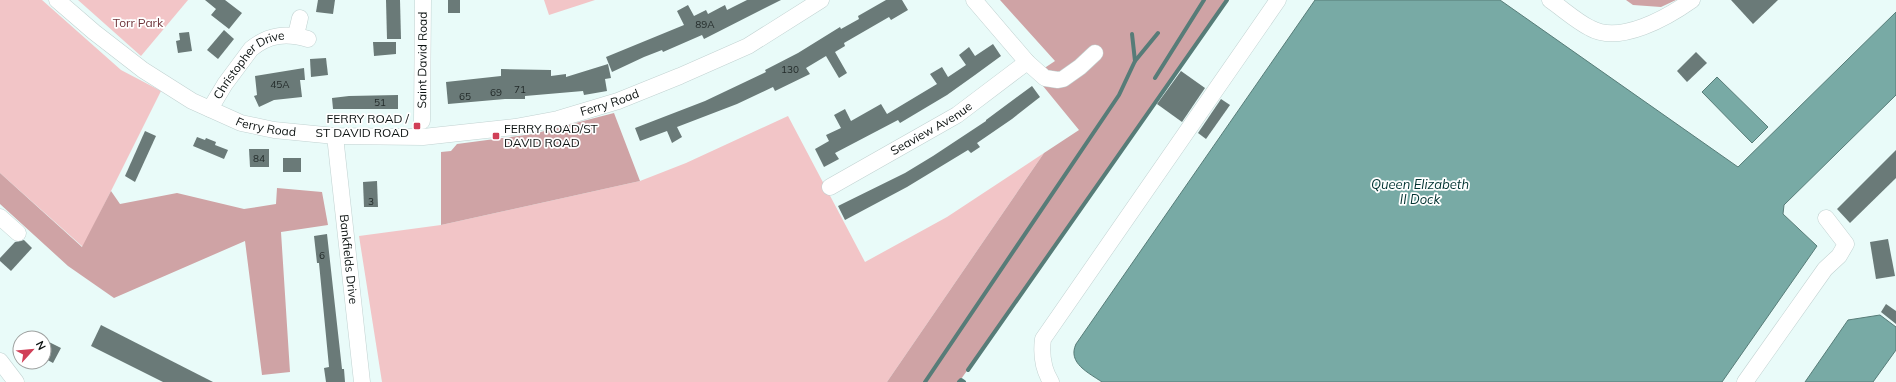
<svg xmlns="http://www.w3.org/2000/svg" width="1896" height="382" font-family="Mulish,sans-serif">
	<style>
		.green { fill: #f2c5c7 }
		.forest { fill: #cfa3a5 }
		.water { fill: #78aaa5; stroke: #577c78 }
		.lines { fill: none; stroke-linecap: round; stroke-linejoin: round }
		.stream { stroke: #577c78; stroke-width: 4 }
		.building { fill: #6a7a78 }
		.minor-casing { stroke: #c1d2d1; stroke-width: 17 }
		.minor { stroke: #fff; stroke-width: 16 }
		.poi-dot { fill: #d03f57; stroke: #fff; stroke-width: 1.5 }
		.labels { text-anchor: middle; stroke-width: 3.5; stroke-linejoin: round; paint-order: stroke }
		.number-label { font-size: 10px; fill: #232b2a }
		.park-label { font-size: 12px; fill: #6d3339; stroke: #fff }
		.street-label { font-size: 12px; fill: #0b1110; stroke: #fff }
		.poi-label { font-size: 12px; fill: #0b1110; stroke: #fff; text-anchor: end }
		.water-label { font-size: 13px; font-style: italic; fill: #003230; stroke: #fff }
	</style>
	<rect width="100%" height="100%" fill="#e9fbf9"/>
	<g class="green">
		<path d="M0,0H42L121,70L161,91L83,247L0,173Z"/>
		<path d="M78,0H188L141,56Z"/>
		<path d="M544,0H595L549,15Z"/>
		<path d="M788,116L865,262L947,217L1044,153L887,382H382L359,236L441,225L640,181L686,163Z"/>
	</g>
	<g class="forest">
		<path d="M1000,0H1227L959,382H887L1044,153L1079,130L1034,75L1055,61Z"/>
		<path d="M1626,0H1676L1661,7L1633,5Z"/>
		<path d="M614,113L640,181L441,225V152L451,151L457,144L533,134Z"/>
		<path d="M0,173L82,247L111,191L120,204L177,193L244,209L276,204L277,188L322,192L328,225L281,232L290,372L262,375L245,241L114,298L68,266L0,204Z"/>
	</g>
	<g class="water">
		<path d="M1315,0H1500L1738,167L1896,12V95L1784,205L1783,214L1817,246L1722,382H1102C1089,373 1067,363 1076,344Z"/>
		<path d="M1717,77L1768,127L1752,143L1702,92Z"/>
		<path d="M1880,315L1896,327V350L1873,382H1805L1848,320Z"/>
	</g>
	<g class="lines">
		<g class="stream">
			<path d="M1132,34L1135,61"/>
			<path d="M1155,78L1204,0"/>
			<path d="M968,370L1227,0"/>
			<path d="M925,382L1119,95L1135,61L1158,33"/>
			<path d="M959,382L961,380L964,382"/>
		</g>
	</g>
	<g class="building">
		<path d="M205,0H225L242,13L229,29L211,15L216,9Z"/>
		<path d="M318,0H335L333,14L316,12Z"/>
		<path d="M386,0H400L401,39H387Z"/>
		<rect x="448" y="0" width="12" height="13"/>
		<path d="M747,0H781L704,39L702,35L663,52L662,50L644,57L612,72L606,57L684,25L677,11L688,5L694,16L706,10L708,14L725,5L727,10Z"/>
		<path d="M886,0H902L908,10L891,20L889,17L844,43L845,46L835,52L847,73L839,78L826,56L806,68L810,74L775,91L773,87L737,104L677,127L682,137L672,143L667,131L640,141L635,128L705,101L766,72L765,70L798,53L840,27L841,29L859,19L858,16Z"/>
		<path d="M1731,0H1778L1753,24Z"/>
		<path d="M224,30L234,39L218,59L207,50Z"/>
		<path d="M189,32L192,51L178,53L176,41L180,40L179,33Z"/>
		<path d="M373,42H396V54L374,56Z"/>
		<path d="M993,44L1001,56L975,75L947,95L900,123L898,120L835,153L839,159L824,167L815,149L829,141L826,135L841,128L834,115L845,109L851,121L881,104L887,114L937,84L930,74L942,67L948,77L966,65L959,55L969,47L975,56Z"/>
		<path d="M1696,52L1707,63L1687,82L1677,71Z"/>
		<path d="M326,58L328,75L311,77L310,59Z"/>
		<path d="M608,64L611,78L605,79L607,91L584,95L583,91L525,96V99H505L448,104L446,82L501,76V69L551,70V76L566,74V77Z"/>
		<path d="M304,68L305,80H300L302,97L274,100L259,107L254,96L257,95L255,76Z"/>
		<path d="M1181,71L1205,88L1182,122L1157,104Z"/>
		<path d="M1032,86L1040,97L1012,119L977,143L980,147L971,153L968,150L907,187L845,220L838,206L905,173L933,156L986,121V120Z"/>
		<path d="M398,95V109H333L332,98L349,96Z"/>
		<path d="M1221,99L1230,105L1206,139L1198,133Z"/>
		<path d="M145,131L156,136L135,182L125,176Z"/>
		<path d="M197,137L205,140L206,138L216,142L215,145L228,150L224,159L193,146Z"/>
		<path d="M249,149H269V167H250Z"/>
		<path d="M1896,150V178L1850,223L1837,209Z"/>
		<rect x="283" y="158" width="18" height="14"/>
		<path d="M377,181L378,207H364L363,182Z"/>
		<path d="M327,234L342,369H344L345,382H326L324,368L329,367L319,263H317L314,236Z"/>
		<path d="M1888,239L1895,276L1876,279L1870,242Z"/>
		<path d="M24,240L32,248L11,271L0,261V258L15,242Z"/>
		<path d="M1886,304L1896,311V324L1881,312Z"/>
		<path d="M101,325L213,382H163L91,346Z"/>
		<path d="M47,341L61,348L53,363L44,358V348Z"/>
	</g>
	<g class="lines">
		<g class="minor-casing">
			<g id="minor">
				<path id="s1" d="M57,0L94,32L143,70L192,101L241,123L274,130L335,136L423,137L515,127L558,119L618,101L680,76L748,46L821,0"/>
				<path d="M974,0L1027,62L1045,78L1058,80L1063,79L1080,67L1095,53"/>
				<path d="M1550,0C1563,9 1576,21 1590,28C1620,45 1668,17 1692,0"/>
				<path d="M296,35L300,18"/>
				<path id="s2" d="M210,109L225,84L251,49C269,34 287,33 308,39"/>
				<path id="s3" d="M422,121L423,0"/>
				<path id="s4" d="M335,136L362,382"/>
				<path id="s5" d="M830,187L957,115L1027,62"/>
				<path d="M0,217L18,233"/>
				<path d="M0,361L16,382"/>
				<path d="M1051,382C1043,369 1041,354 1043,339L1278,0"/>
				<path d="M1745,382L1825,269L1839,256L1846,244L1826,218"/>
			</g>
		</g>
		<use href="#minor" class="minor"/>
	</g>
	<g class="poi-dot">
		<rect x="413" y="122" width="8" height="8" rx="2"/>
		<rect x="492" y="132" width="8" height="8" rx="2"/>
	</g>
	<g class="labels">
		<g class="number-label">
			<text x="705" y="28">89A</text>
			<text x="790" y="73">130</text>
			<text x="280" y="88">45A</text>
			<text x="520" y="93">71</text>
			<text x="496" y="96">69</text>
			<text x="465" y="100">65</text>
			<text x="380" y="106">51</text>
			<text x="259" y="162">84</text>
			<text x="371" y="205">3</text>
			<text x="322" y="259">6</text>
		</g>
		<g class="park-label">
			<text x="138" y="27">Torr Park</text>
		</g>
		<g class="street-label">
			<text dy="4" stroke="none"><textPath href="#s3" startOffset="61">Saint David Road</textPath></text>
			<text dy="4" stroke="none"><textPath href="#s2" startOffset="61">Christopher Drive</textPath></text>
			<text dy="4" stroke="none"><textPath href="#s1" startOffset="596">Ferry Road</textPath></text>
			<text dy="4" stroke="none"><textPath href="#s1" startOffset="248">Ferry Road</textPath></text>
			<text dy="4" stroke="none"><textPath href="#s5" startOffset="117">Seaview Avenue</textPath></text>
			<text dy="4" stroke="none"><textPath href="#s4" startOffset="124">Bankfields Drive</textPath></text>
		</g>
		<g class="poi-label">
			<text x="409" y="123">FERRY ROAD /<tspan x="409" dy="14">ST DAVID ROAD</tspan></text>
			<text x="504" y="133" text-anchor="start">FERRY ROAD/ST<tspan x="504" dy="14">DAVID ROAD</tspan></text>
		</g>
		<g class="water-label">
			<text x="1420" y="189">Queen Elizabeth<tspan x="1420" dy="15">II Dock</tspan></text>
		</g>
	</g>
	<g transform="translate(32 350) rotate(63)"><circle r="19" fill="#ffffff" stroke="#9da09f"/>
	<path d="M0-3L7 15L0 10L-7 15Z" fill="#d03f57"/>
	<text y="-6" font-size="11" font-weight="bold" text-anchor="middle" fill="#0b1110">N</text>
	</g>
</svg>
